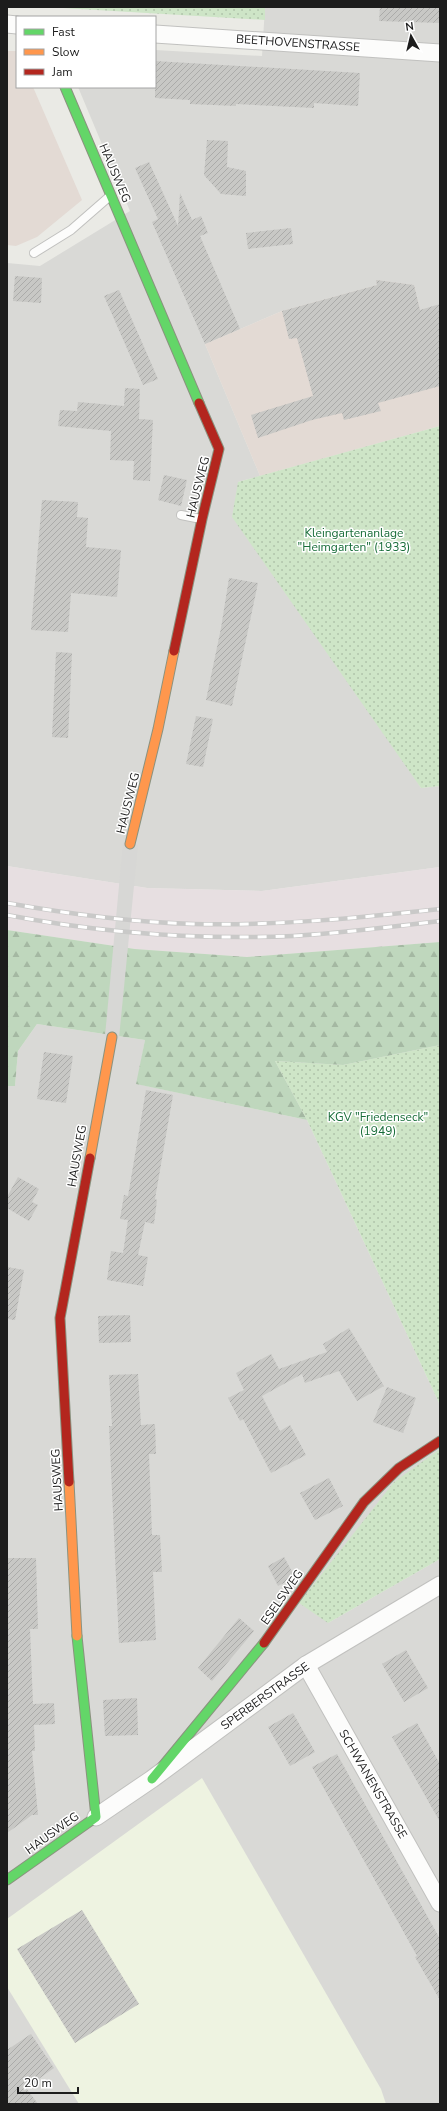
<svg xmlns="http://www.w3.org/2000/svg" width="447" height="2111" font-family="'Nunito Sans',sans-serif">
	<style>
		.residential { fill: #d9d9d6 }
		.commercial { fill: #e3dad4 }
		.industrial { fill: #e7dfe1 }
		.education { fill: #eef3e1 }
		.grass { fill: url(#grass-dots) }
		.forest { fill: url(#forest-firs) }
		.pier { fill: #d7d7d5 }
		.building { fill: url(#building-hatch) }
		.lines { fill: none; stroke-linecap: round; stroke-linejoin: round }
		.lane-casing { stroke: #c1c1bf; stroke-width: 10 }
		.street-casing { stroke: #c1c1bf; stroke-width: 19 }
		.fast-casing { stroke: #8b927f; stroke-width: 11 }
		.slow-casing { stroke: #8b927f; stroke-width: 11 }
		.jam-casing { stroke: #8b927f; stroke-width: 11 }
		.lane { stroke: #fcfcfb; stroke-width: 8 }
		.street { stroke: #fcfcfb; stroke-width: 17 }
		.fast { stroke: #63d668; stroke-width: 9 }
		.slow { stroke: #ff974d; stroke-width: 9 }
		.jam { stroke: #b3261e; stroke-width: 9 }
		.rail-casing { stroke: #c9c9c8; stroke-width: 4.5 }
		.rail { stroke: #fff; stroke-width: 3; stroke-dasharray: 9; stroke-linecap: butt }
		.labels { text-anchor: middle; stroke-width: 3; stroke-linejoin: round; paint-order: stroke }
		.street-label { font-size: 12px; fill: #1c1c1c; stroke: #fff }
		.park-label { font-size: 12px; fill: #186d39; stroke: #fff }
	</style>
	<defs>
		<pattern id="grass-dots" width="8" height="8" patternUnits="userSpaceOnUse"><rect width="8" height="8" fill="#cee5c7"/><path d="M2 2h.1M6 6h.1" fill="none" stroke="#b0c4aa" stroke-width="1.8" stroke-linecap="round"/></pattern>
		<pattern id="forest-firs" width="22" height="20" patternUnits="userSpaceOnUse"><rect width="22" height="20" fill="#bfd7bd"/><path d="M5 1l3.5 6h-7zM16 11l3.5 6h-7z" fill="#a4b8a2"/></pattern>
		<pattern id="building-hatch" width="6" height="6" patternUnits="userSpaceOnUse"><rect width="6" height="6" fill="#c8c8c5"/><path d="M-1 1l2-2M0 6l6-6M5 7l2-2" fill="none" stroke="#ababa9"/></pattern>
	</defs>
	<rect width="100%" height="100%" fill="#eaeae5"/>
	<g class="residential">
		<path d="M265,7H440V391L413,285H377L282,311L205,344L260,476L238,482L421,788L440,786V867L262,891L147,888L7,866V263L40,266L130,211L78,87H155V50L262,56Z"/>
		<path d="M37,1024L145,1040L137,1084L307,1120L440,1405V1449L328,1623L440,1559V2104H7V1086H15L18,1051Z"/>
	</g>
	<g class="commercial">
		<path d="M7,51H17V87H33L82,200L37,237L16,246L7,245Z"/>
		<path d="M376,280L414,285L440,391V426L260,476L205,344L282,311L377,285Z"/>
	</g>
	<path class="industrial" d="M7,866L147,888L262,891L440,867V942L247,957L135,949L7,930Z"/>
	<path class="education" d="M202,1778L381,2089L386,2104H79L7,1987V1919Z"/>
	<g class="grass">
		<path d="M46,7H265V20Z"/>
		<path d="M440,426V786L421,788L232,517L238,482Z"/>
		<path d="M440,1045V1405L307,1120L275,1061L343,1065Z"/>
		<path d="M440,1449V1559L328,1623L299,1603L394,1482Z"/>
	</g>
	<path class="forest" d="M7,930L135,949L247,957L440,942V1045L343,1065L275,1061L307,1120L136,1084L145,1040L37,1024L18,1051L15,1086H7Z"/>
	<path class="pier" d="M123,843L138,845L119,1038L105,1036Z"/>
	<g class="building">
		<path d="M380,7H440V23L379,21Z"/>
		<path d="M155,61L360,73L358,106L314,103V108L236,104V106L190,104V100L155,98Z"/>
		<path d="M207,140L228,141L227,167L246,171V196L221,194L204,175Z"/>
		<path d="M149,162L178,226L180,193L192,220L201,216L208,233L200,236L240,329L205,344L152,222L158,219L135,168Z"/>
		<path d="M291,228L293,244L248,249L246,233Z"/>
		<path d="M15,276L42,278L41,303L13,301Z"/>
		<path d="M376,280L414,285L420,310L440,304V386L378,403L381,411L344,420L342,413L312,420L258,438L251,415L313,396L297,338L289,339L282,311L377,285Z"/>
		<path d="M119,290L158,379L143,385L104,296Z"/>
		<path d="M125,388L140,389L139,419L153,420L150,481L133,480L134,461L110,460L111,431L58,426L60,410L77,411L78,402L124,406Z"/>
		<path d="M164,475L187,480L181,506L158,500Z"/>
		<path d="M42,500L78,502L77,517L88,518L86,547L121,550L117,597L71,593L68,632L31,630Z"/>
		<path d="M229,578L258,583L232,706L206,700L221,628Z"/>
		<path d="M56,652L72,653L68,738L52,737Z"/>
		<path d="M196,716L213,719L203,767L186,764Z"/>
		<path d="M44,1052L73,1056L66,1103L37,1099Z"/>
		<path d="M146,1090L173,1095L155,1199L157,1200L154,1224L145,1222L138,1255L148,1257L143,1286L107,1280L111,1251L123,1253L128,1220L120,1219L124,1195L128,1196Z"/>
		<path d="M18,1177L39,1189L32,1202L38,1205L29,1221L7,1208V1197Z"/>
		<path d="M7,1267L24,1270L15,1320L7,1319Z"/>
		<path d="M130,1315L131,1342L99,1343L98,1316Z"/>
		<path d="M349,1328L384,1386L357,1401L339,1371L305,1383L302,1374L262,1396L280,1431L290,1425L306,1455L271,1473L243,1419L240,1421L228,1398L244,1390L236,1373L271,1354L279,1369L327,1352L323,1344Z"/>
		<path d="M138,1374L141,1425L155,1424L156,1454H149L152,1535H160L162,1572H153L156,1640L119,1643L109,1426H112L109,1375Z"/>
		<path d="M387,1387L416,1398L403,1433L373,1422Z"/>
		<path d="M329,1478L343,1506L315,1520L300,1493Z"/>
		<path d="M284,1557L295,1577L278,1586L268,1566Z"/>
		<path d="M7,1558H36L38,1629H30L33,1704L54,1703L55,1724L34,1725L35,1751H32L38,1815H32L7,1833Z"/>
		<path d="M239,1618L254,1631L212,1681L198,1668Z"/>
		<path d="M406,1650L428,1688L404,1702L382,1664Z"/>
		<path d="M137,1698L138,1735L105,1736L103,1700Z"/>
		<path d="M293,1713L315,1752L290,1766L268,1727Z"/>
		<path d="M417,1723L440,1764V1822L392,1737Z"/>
		<path d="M337,1754L440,1939V2000L415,1957L417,1956L312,1767Z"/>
		<path d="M82,1910L139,2004L75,2043L17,1949Z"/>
		<path d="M31,2034L54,2068L26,2088L38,2104H7V2050Z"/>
	</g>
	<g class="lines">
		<g class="lane-casing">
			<g id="lane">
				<path d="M34,253L71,230L110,196"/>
				<path d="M181,515L201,519"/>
			</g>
		</g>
		<g class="street-casing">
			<g id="street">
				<path d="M7,24L17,25"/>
				<path d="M155,34L440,53"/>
				<path d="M306,1665L440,1903"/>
				<path d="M96,1817L152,1779L306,1665L440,1585"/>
			</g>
		</g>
		<g class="fast-casing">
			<g id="fast">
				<path d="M65,87L199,403"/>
				<path d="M152,1779L264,1643"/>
				<path d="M7,1880L96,1817L77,1636"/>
			</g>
		</g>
		<g class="slow-casing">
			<g id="slow">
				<path d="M130,844L158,729L174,651"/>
				<path d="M90,1158L112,1037"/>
				<path d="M69,1482L77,1636"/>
			</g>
		</g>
		<g class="jam-casing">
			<g id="jam">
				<path d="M174,651L202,519L219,449L199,403"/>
				<path d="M69,1482L60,1318L90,1158"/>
				<path d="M264,1643L364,1502L399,1468L440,1441"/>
			</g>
		</g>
		<use href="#lane" class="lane"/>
		<use href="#street" class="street"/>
		<use href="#fast" class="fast"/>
		<use href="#slow" class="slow"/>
		<use href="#jam" class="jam"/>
		<g class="rail-casing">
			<g id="rail">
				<path d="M7,903C69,914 130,922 193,924C276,926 358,918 440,909"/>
				<path d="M7,915C101,933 197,940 293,936C342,933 391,927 440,921"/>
			</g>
		</g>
		<use href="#rail" class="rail"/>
	</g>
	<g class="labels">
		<g class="street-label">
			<text transform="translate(298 43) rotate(4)" y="4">BEETHOVENSTRASSE</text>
			<text transform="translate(115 173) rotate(67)" y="4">HAUSWEG</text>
			<text transform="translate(198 487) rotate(-76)" y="4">HAUSWEG</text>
			<text transform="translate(128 803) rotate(-76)" y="4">HAUSWEG</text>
			<text transform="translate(77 1156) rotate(-80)" y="4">HAUSWEG</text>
			<text transform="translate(57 1480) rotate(-93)" y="4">HAUSWEG</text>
			<text transform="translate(282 1597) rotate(-55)" y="4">ESELSWEG</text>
			<text transform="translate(265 1696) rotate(-36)" y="4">SPERBERSTRASSE</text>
			<text transform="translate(373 1784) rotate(60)" y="4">SCHWANENSTRASSE</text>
			<text transform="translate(52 1833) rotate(-36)" y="4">HAUSWEG</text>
		</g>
		<g class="park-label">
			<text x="354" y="537">Kleingartenanlage<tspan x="354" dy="14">"Heimgarten" (1933)</tspan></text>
			<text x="378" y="1121">KGV "Friedenseck"<tspan x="378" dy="14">(1949)</tspan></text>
		</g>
	</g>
	<rect width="447" height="2111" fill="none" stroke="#1c1c1c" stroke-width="16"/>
	<rect x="16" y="16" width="140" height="72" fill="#ffffff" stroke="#a4a4a4"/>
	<rect x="24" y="29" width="20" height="6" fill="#63d668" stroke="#a4a4a4"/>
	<text x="52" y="36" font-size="12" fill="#1c1c1c">Fast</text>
	<rect x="24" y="49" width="20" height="6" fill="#ff974d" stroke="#a4a4a4"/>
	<text x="52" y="56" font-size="12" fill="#1c1c1c">Slow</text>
	<rect x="24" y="69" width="20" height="6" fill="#b3261e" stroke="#a4a4a4"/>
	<text x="52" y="76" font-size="12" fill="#1c1c1c">Jam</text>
	<g transform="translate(411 36) rotate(352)" stroke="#ffffff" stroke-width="3" paint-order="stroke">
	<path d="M0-3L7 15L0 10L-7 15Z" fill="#1c1c1c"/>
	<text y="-6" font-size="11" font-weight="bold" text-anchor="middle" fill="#1c1c1c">N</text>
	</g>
	<path d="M18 2087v6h60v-6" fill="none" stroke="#1c1c1c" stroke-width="2"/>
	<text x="24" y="2087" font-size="12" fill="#1c1c1c" stroke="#ffffff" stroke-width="3" paint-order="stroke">20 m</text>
</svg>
